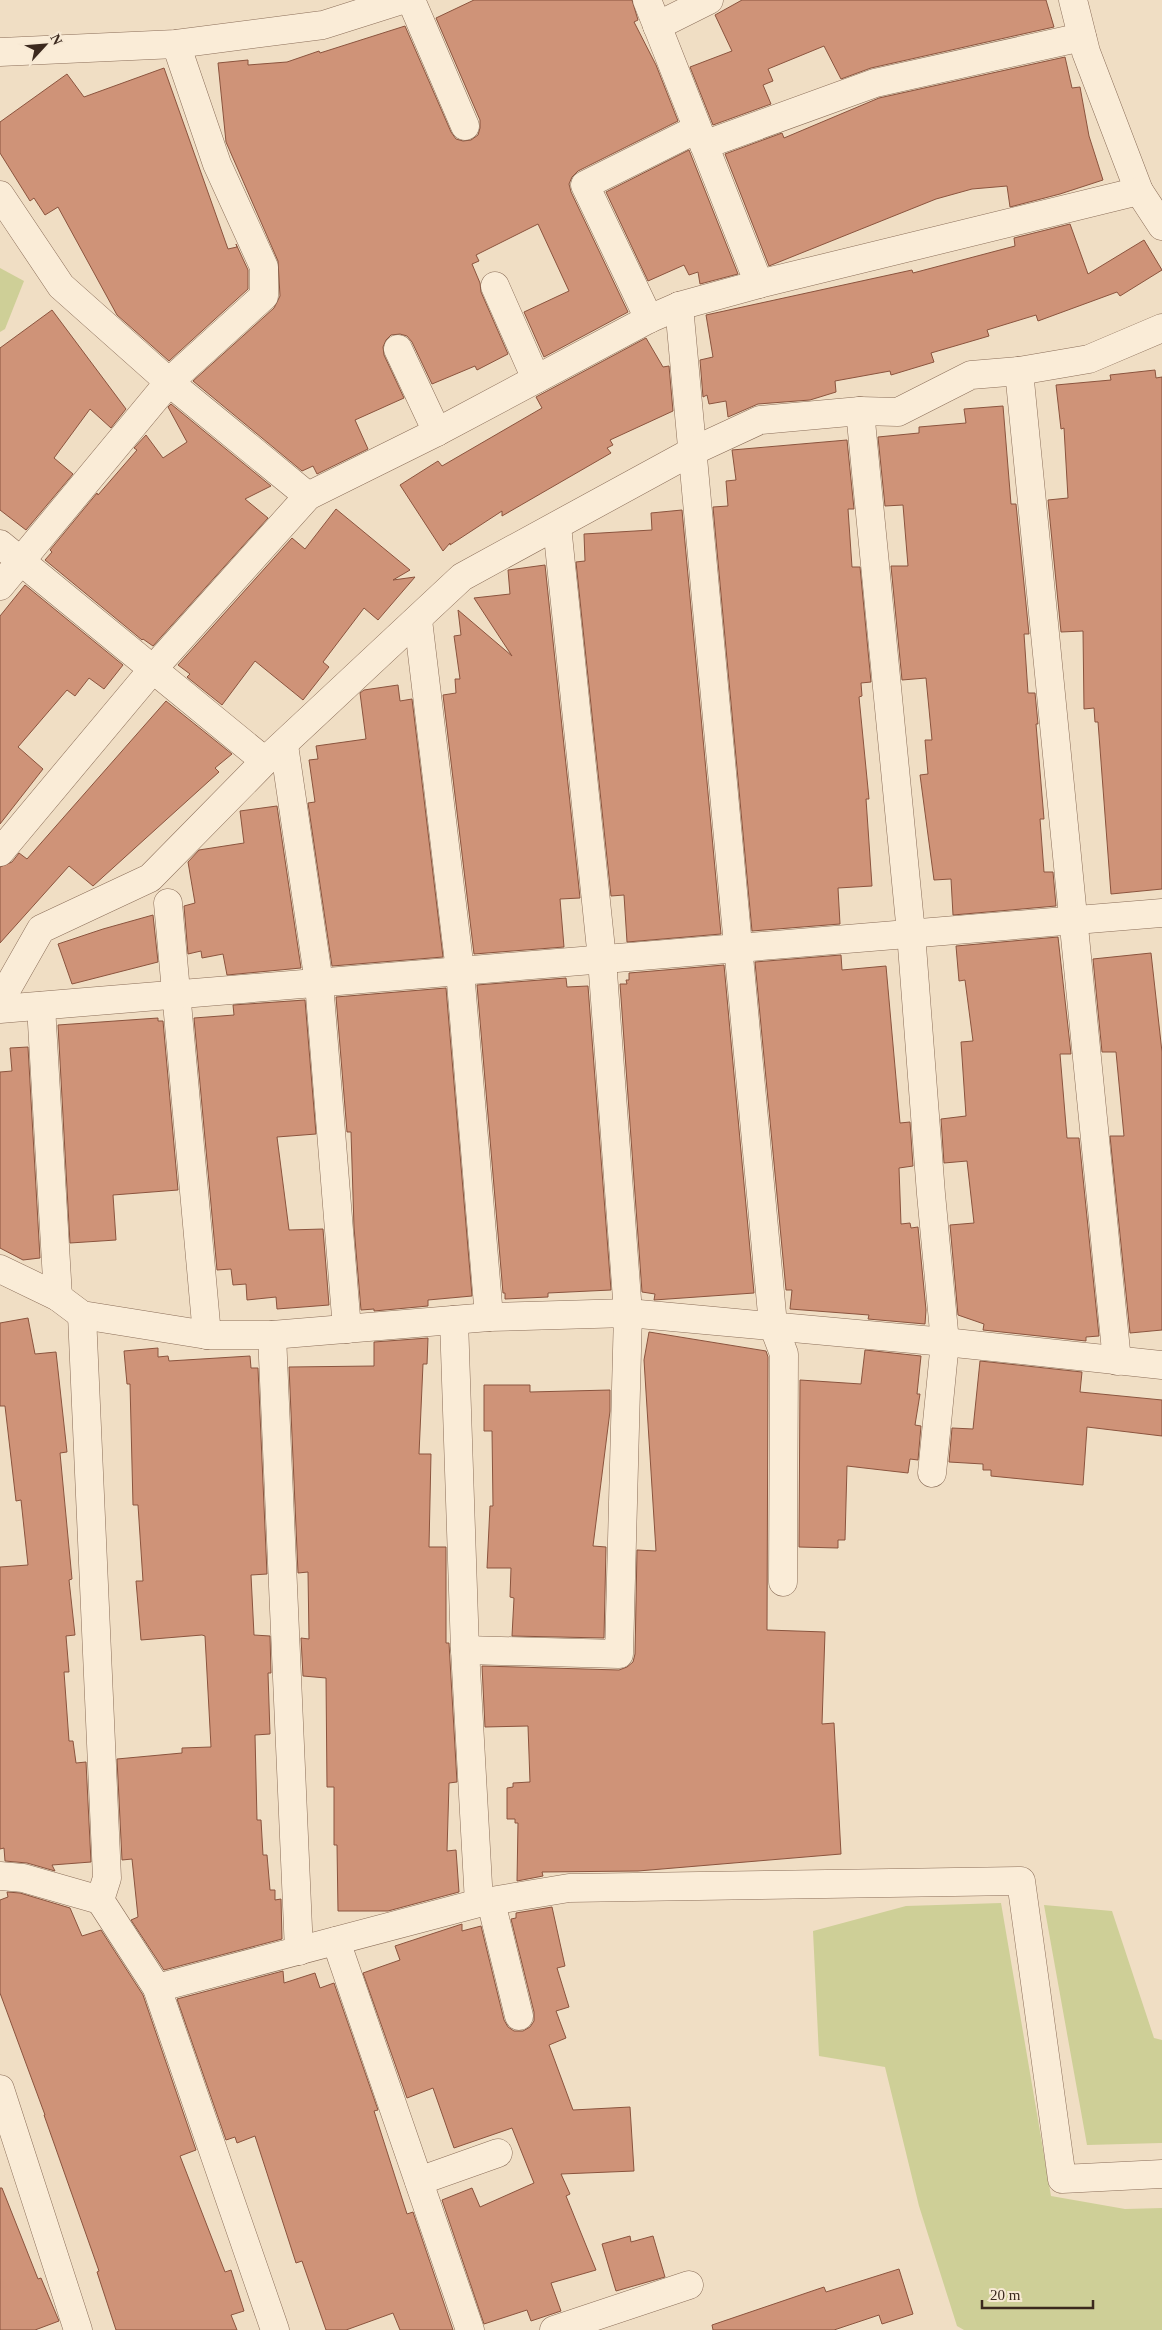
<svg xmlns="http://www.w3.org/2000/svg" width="1162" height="2330" font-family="Georgia,serif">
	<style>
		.green { fill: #cecf97 }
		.building { fill: #cf9378; stroke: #8b543e }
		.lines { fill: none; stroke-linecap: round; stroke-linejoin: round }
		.minor-casing { stroke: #8b6e59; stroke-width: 29 }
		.minor { stroke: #faecd7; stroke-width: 28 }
	</style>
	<rect width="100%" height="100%" fill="#f0dec4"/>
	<g class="green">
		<path d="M0,268L24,281L5,329L0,332Z"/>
		<path d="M1001,1903L1051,2196L1125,2209L1162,2208V2330H964L957,2326L919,2206L885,2067L819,2056L813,1931L906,1906Z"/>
		<path d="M1044,1905L1112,1911L1154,2038L1162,2040V2143L1087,2145Z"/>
	</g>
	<g class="building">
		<path d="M474,0H632L638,20L634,22L656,65L678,121L578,171L572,177L569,184L571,192L628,312L544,357L524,312L569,291L538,224L476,255L479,261L472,264L480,283L481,292L508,354L477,370L475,366L432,384L412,342L407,336L400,334L391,335L386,340L383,347L384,355L404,398L355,420L368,449L317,474L313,466L302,471L193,381L274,308L280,296L278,261L226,142L218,63L248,60V65L287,62L319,51L320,53L405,26L451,132L456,139L463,141L471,140L478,135L480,128V120L436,18Z"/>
		<path d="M742,0H1046L1054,27L871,68L841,79L824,46L768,69L773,81L763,85L771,104L713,125L690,67L732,51L715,15Z"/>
		<path d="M1065,57L1072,88L1080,87L1089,136L1103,180L1060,194L1010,207L1007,186L972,189L936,199L769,266L725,154L782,133L784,138L879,98Z"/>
		<path d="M164,68L228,249L237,247L236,244L248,270V289L169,361L117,315L58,207L45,215L34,198L30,201L0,153V122L67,74L84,97Z"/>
		<path d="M689,150L738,274L700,284L698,272L689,275L684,265L648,281L606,192Z"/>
		<path d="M1070,224L1088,274L1144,240L1162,270L1120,296L1117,292L1038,321L1036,315L987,330L989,336L931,353L934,362L891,375L890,371L835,381L836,392L810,400L758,404L728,417L726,401L709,404L707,395L703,397L700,360L713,357L706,315L912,270L913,273L1015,246L1014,238Z"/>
		<path d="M52,310L126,409L111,428L90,409L54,458L73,474L26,530L0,510V348Z"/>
		<path d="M646,338L663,367L669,366L673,411L610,440L613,445L607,448L611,453L502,516V511L450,545V543L443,551L400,485L438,461L442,466L542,408L536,397Z"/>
		<path d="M1155,370L1156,378L1162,377V889L1111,894L1098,722H1095L1094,708L1084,709L1083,631L1061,632L1048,500L1068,498L1064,428L1061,429L1056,385L1111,380L1110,375Z"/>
		<path d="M171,404L271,486L245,499L268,518L153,646L143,639L142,640L45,560L52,552L50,550L97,493L98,495L137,450L134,448L146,435L163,458L187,442L168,407Z"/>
		<path d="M1003,406L1011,504H1016L1029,634H1024L1028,693H1035L1038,724H1036L1044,819H1040L1044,872H1053L1056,906L953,915L951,879L934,880L920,775L928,774L925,740H932L926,678L902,680L891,566H908L903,505L885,506L878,437L919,433V427L966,423L964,409Z"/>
		<path d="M847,440L854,509H848L852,567H860L871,682L861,683L862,696L859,697L869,799H866L872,886L838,888L840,924L752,931L713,507L728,506L726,481L736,480L732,450Z"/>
		<path d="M336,509L410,570L393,580L415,577L378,620L364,608L323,662L329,667L303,700L255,661L222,705L187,677L190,674L178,665L292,538L305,549Z"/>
		<path d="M682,510L721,934L627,942L624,895L611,896L576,562L585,561L584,534L652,530L651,513Z"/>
		<path d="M545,565L580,898L560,899L564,947L474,954L443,695L456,693L455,679H460L454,636L461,635L458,610L512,656L474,598L510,594L508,570Z"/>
		<path d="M25,585L123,665L104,689L89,678L75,696L67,690L18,747L43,769L0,824V616Z"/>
		<path d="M398,685L400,701L412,699L443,957L332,966L308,803L315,802L309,760L318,759L316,746L366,739L360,693L364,690Z"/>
		<path d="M166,701L232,754L215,768L219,772L93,886L69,866L0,943V867L12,862L19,853L27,859Z"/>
		<path d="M277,806L301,968L227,975L223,954L202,958L201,951L188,954L184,906L195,903L188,862L199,850L244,843L240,811Z"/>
		<path d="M153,915L158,962L72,984L58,944L103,929Z"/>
		<path d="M1058,937L1071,1054H1060L1067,1138H1079L1099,1336L1086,1337V1341L983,1330L984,1324L958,1315L950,1225L974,1223L967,1161L944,1163L941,1119L966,1116L961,1042L973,1041L965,980L959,981L956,946Z"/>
		<path d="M1151,953L1162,1052V1330L1130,1333L1110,1136H1124L1116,1052H1102L1093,959Z"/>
		<path d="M841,955L842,970L886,966L900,1123L910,1122L913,1166L899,1168L901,1224L910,1223L911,1228L918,1227L926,1310L925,1324L868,1319L869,1315L790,1309L792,1290H786L755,962Z"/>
		<path d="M724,965L754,1293L654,1300L655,1294L642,1292L620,984H627L626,980H629V973Z"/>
		<path d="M566,978L567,987L588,986L611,1290L548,1293V1297L505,1299V1293H503L477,985Z"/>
		<path d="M446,988L472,1296L428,1300V1306L374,1311V1309L361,1310L354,1227L351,1132H347L336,997Z"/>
		<path d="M305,1000L316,1134L277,1137L289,1230L323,1229L329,1305L277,1309L276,1297L247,1300L246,1284L233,1285L231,1269L217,1270L194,1018L234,1015L233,1005Z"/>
		<path d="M158,1018V1021H163L178,1190L113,1195L116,1240L70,1243L58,1025Z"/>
		<path d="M28,1047L40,1258L23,1260L0,1248V1072L12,1071L10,1048Z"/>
		<path d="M28,1318L35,1354L56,1352L67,1452L60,1453L72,1579L69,1580L75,1635L66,1636L69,1672H64L69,1741H73L76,1763L86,1762L91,1862L52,1865L55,1871L27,1863L5,1861L4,1848L0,1849V1567L28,1565L21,1500L16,1501L5,1406H0V1323Z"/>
		<path d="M649,1332L766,1351L768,1357L767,1630L825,1632L822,1724L834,1723L841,1854L638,1871L542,1872L543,1876L517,1881L518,1823H515V1819H507V1788L513,1787V1783L530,1782L528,1726L485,1727L482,1666L619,1670L627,1667L633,1662L635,1654L637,1550L656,1551L644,1360Z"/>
		<path d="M428,1338L427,1364H423L419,1454H431L429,1547H446V1643H449L457,1782L449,1783L447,1851L456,1850L459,1892L388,1911H338L337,1845H334V1787H327L326,1678L303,1676L301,1638L309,1639L308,1572L298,1573L289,1367L374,1366V1342Z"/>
		<path d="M158,1348V1357L168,1356L169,1361L250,1356L251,1368H258L267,1574L251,1575L254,1635L270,1636L271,1673H268L270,1734L255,1735L257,1820H261L263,1855H267L270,1890H275V1900L281,1899L282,1939L164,1970L131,1920L138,1917L132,1859L122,1860L117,1759L182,1753V1748L211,1747L205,1636L202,1635L141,1640L136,1581H143L138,1505H133L130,1384H127L124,1351Z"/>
		<path d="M865,1350L921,1356L917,1394H920L915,1425L921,1426L918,1460L910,1459L908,1473L847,1466L845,1540H838V1548L799,1547L800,1380L861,1384Z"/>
		<path d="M980,1361L1082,1372L1080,1392L1162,1400V1436L1087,1427L1083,1485L991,1476V1470H983V1464L949,1462L952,1428L973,1429Z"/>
		<path d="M484,1385H530V1392L610,1390V1411L593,1546L606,1547L604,1638L512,1636L514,1598L510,1597L511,1568H487L490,1506H493L492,1431H484Z"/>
		<path d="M7,1892L20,1893L70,1908L82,1936L101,1930L143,1995L196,2150L180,2156L225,2272L231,2270L244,2311L231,2315L237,2330H116L97,2272L99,2271L44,2115H45L0,1993V1900L8,1897Z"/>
		<path d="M552,1907L565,1966L557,1968L569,2007L556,2011L566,2038L549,2045L573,2110L630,2107L634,2171L561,2174L570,2194L566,2196L596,2270L551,2283L561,2311L531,2321L527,2310L484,2324L442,2200L472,2188L480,2207L534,2183L512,2128L454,2148L433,2088L407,2098L363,1973L400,1960L395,1946L462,1924V1931L481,1926L504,2020L508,2027L514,2031H523L530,2027L534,2021V2012L511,1919L516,1918V1913Z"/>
		<path d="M283,1971L284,1983L315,1973L320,1988L334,1983L378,2110L374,2111L407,2214L413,2212L453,2330H400L393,2313L346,2330H326L302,2261L296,2263L255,2136L237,2143L235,2137L226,2140L177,1999Z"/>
		<path d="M0,2188H2L38,2279L41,2278L59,2321L35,2330H0Z"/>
		<path d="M630,2236L631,2242L653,2236L665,2277L616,2291L602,2244Z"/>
		<path d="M899,2269L913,2314L882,2324L879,2315L834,2330H713L712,2325L824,2287L826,2292Z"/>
	</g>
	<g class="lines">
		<g class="minor-casing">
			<g id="minor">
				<path d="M411,0L465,126"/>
				<path d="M647,0L759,284"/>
				<path d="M1073,0L1086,52L1139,191L1162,226"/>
				<path d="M657,26L709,0"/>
				<path d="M0,52L176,44L323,25L402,0"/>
				<path d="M704,145L875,83L1082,37"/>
				<path d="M0,195L61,286L169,382L308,496"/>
				<path d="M495,286L536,379"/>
				<path d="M679,306L773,1325L784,1354L783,1582"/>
				<path d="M649,319L585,185L697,129"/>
				<path d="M398,349L437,432"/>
				<path d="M1019,371L1117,1361"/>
				<path d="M860,411L911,933L931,1194L945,1342L932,1473"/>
				<path d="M0,544L265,761"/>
				<path d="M0,586L169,382L264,296V267L217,164L176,44"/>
				<path d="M418,620L460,971L489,1317"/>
				<path d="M284,745L319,983L347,1329"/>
				<path d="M0,852L153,669L308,496L437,432L649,319L679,306L759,284L1139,191"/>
				<path d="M168,903L207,1335"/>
				<path d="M0,1001L41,929L150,878L265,761L462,577L693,451L760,420L860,411L898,412L971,375L1019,371L1089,359L1162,328"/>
				<path d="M41,1006L58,1297"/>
				<path d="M0,1009L1162,913"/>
				<path d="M0,1269L58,1297L82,1315L207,1335H272L489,1317L628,1313L945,1342L1162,1365"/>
				<path d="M82,1315L107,1878L100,1900L157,1988L275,2330"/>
				<path d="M454,1320L465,1650L479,1903"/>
				<path d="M272,1335L299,1951"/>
				<path d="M465,1650L619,1654L628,1313L602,959L557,526"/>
				<path d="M0,1876L23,1878L100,1900"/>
				<path d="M491,1902L519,2016"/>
				<path d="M336,1941L470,2330"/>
				<path d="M157,1988L479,1903L569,1888L1021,1881L1062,2179L1162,2174"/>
				<path d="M0,2089L78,2330"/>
				<path d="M419,2181L498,2153"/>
				<path d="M554,2330L689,2285"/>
			</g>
		</g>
		<use href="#minor" class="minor"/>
	</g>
	<g transform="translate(45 45) rotate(64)" stroke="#f7e9d4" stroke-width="4" paint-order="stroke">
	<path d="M0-4L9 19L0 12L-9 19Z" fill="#3b291e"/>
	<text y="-8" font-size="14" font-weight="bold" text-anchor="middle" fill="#3b291e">N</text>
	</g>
	<path d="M982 2300v8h111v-8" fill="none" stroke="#3b291e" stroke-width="2.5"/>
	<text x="990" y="2300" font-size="15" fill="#3b291e" stroke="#f7e9d4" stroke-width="4" paint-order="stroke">20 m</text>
</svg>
